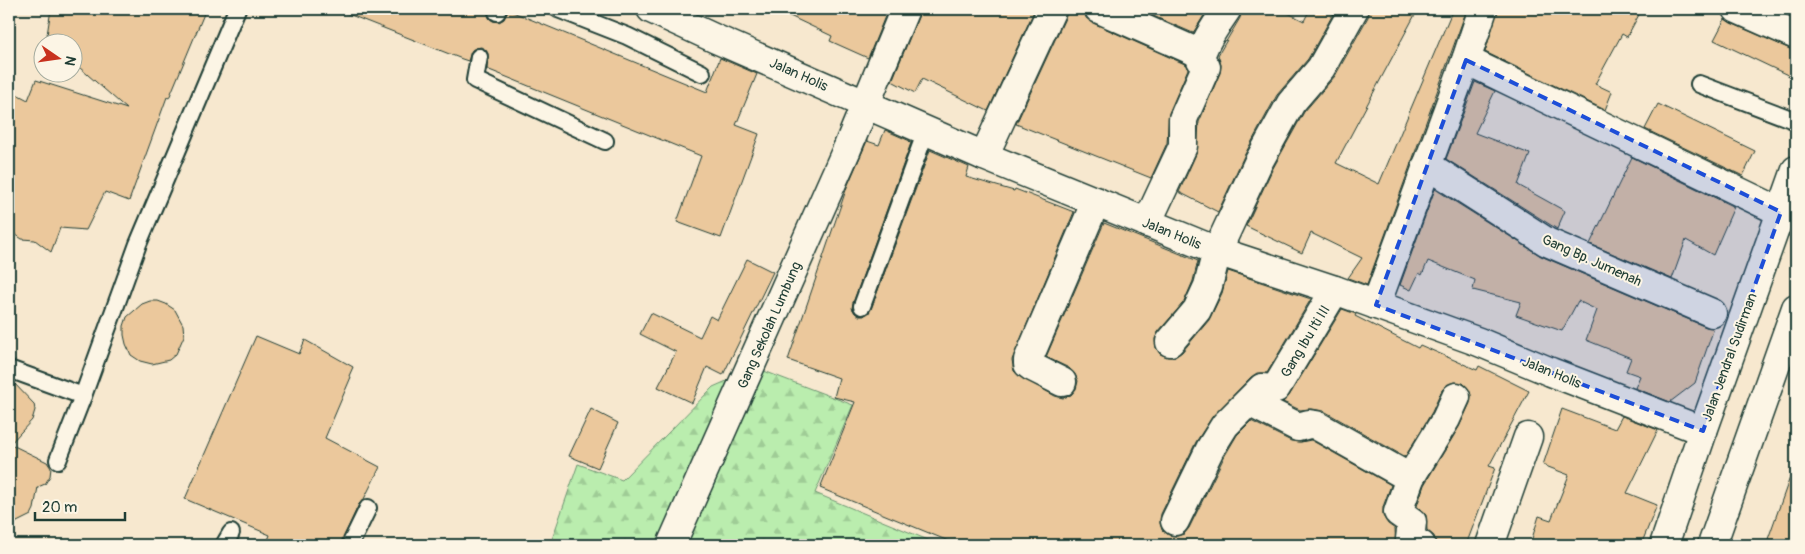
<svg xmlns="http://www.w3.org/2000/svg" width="1805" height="554" font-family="Pangolin,sans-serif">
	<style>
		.forest { fill: url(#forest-firs); stroke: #6c9571 }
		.building { fill: #ebc89c; stroke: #1f3d34 }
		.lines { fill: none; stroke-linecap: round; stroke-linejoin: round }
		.lane-casing { stroke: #1f3d34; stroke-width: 20 }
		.street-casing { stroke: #1f3d34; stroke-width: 31 }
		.highway-casing { stroke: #1f3d34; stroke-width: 31 }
		.lane { stroke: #fcf5e5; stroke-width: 16 }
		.street { stroke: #fcf5e5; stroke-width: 28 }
		.highway { stroke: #fcf5e5; stroke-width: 28 }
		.marked { fill: #1d4ed8; fill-opacity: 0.2; stroke: #1d4ed8; stroke-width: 4; stroke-dasharray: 10 6; stroke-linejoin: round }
		.labels { text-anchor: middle; stroke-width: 4; stroke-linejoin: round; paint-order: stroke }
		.street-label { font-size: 14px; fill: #1f3d34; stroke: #fcf5e5 }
	</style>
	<defs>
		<pattern id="forest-firs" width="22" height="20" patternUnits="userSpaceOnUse" patternTransform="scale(1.25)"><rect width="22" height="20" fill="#baedae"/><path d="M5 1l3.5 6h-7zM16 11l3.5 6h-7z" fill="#9fcc96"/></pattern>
	</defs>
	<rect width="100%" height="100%" fill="#f7e8cf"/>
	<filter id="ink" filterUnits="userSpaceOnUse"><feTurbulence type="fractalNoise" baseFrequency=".02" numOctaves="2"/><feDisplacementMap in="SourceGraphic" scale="10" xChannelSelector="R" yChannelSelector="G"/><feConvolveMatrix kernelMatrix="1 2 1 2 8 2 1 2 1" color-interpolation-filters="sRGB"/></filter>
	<g filter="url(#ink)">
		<path class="forest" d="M756,368L853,405L815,493L940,545H550L578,464L622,480L713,387Z"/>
		<g class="building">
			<path d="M51,9H206L169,98L167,97L129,201L105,192L86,230L60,228L51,252L35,240L22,239L9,230V90L28,100L36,80L127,109L72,61V42H51L49,40L47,35Z"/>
			<path d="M338,9H488L489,18L493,21L499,22L504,19L508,10L707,92L720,58L757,74L736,125L759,134L721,238L677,222L701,156L487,69L488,54L486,50L481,47L476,48L472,50L468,61L462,59L338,10Z"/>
			<path d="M775,9H888L868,58L830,41L832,36Z"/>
			<path d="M920,9H1035L988,111L922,79L915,93L892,81L919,15Z"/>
			<path d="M1067,9H1084L1086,18L1093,23L1187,65L1188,69L1169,113L1167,143L1151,178L1016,124L1066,16Z"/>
			<path d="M1137,9H1208L1193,33Z"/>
			<path d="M1242,9H1280L1304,21L1310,9H1336L1308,59L1277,95L1244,156L1218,212L1179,192L1197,152L1199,122L1220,73L1221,65L1218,55L1240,18Z"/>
			<path d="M1370,9H1418L1336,163L1379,184L1453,9H1467L1367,285L1348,278L1362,258L1311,233L1302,253L1246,226L1272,170L1304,112L1335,76L1368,17Z"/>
			<path d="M1498,9H1642L1627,37L1622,34L1595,84L1612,92L1605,110L1485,52Z"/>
			<path d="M1725,19L1731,23L1790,49L1796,50V79L1714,40Z"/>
			<path d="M1475,82L1495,91L1475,133L1530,154L1518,185L1565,211L1557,229L1446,159Z"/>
			<path d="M1658,104L1755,151L1743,176L1645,129Z"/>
			<path d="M885,130L910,141L909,142L911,143L853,303L852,308L855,313L859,316H864L871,309L930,150L969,167L966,177L1014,191L1015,189L1074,212L1012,360L1014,371L1019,376L1055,396L1063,398L1071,395L1076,389L1078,381L1075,374L1069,368L1046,357L1104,223L1198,261L1193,281L1184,302L1158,332L1155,339L1156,348L1160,354L1167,357H1175L1182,352L1209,320L1222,293L1228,271L1311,299L1267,373H1257L1251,377L1212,417L1196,442L1161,514L1160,523L1162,530L1169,535L1177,536L1184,534L1189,528L1224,457L1237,435L1251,421L1291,441L1301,442L1311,440L1391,485L1383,507V516L1388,524L1395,529L1396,545H958L820,488L855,402L834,397L839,378L788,360L847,187L867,141L879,145Z"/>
			<path d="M1632,157L1734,207L1713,255L1686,240L1672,279L1590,244Z"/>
			<path d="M1435,189L1541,256L1706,327L1714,328L1695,383L1670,402L1635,388L1640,376L1626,371L1631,358L1586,340L1597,310L1578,301L1562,331L1516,315L1521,302L1473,290L1475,280L1428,261L1422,275L1419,273L1411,290L1400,285Z"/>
			<path d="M747,259L773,272L723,375L707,367L692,403L658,387L676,352L640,334L651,313L700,337L710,316L717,320Z"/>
			<path d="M150,301H158L166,304L175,310L183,325L184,336L176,354L169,360L152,364L140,361L131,355L126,344L124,335V326L127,317L142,304Z"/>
			<path d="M1342,309L1356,314L1355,316L1418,348L1420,345L1477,370L1479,366L1529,391L1489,466L1495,468L1466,545H1437L1434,536L1427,530L1426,515L1417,506L1424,485L1459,427L1470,403L1471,395L1468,388L1463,383L1454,382L1447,385L1442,390L1432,412L1405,457L1324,411L1311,409L1300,410L1283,402L1289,396Z"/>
			<path d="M256,336L299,354L305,340L353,367L349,376L351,377L325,438L380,467L364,499L359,504L340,545H266L270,535L185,499Z"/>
			<path d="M9,380L12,381L34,404L35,410L32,420L10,444L47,462L51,468L50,476L45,484L38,487L34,509L31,515L9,526Z"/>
			<path d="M591,409L618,423L598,468L569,456Z"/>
			<path d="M1562,409L1615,429L1622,416L1658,430L1627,493L1657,505L1641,545H1530L1539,516L1551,520L1569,475L1543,465Z"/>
			<path d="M1793,469L1796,470V545H1781L1768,539Z"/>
		</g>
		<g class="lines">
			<g class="lane-casing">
				<g id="lane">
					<path d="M558,9L627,36L702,73"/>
					<path d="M497,12L498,9"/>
					<path d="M479,57L475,80L605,141"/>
					<path d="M1699,84L1796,121"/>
					<path d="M862,306L926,131"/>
					<path d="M9,369L83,396"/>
					<path d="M58,460L83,396L138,244L237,9"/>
					<path d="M224,545L231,533"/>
					<path d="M350,545L368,508"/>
				</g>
			</g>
			<g class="street-casing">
				<g id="street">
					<path d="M651,9L716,39L984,156L1217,251L1335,290L1479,342L1551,372L1703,431"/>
					<path d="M1099,9L1201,54"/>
					<path d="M1737,9L1796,35"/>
					<path d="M1466,60L1781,212"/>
					<path d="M984,156L1052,9"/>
					<path d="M1427,165L1547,242L1712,313"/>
					<path d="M1147,223L1183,146V119L1206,67C1205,66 1202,62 1201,60C1198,50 1221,18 1227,9"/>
					<path d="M1376,305L1466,60L1483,9"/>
					<path d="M1170,342L1197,310L1208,286L1217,251L1258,163L1291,103L1321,68L1354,9"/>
					<path d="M1062,382L1032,367L1028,364V360L1096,201"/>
					<path d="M1249,402L1298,427L1309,424L1316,425L1410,478"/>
					<path d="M1175,521L1210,449L1225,425L1262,388L1270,389L1276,388L1335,290"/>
					<path d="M671,545L847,149L905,9"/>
					<path d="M1421,545L1410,539L1412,522L1398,512L1410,478L1446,419L1456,397"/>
					<path d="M1490,545L1528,437"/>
				</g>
			</g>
			<g class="highway-casing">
				<g id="highway">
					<path d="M1664,545L1703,431L1796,170"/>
					<path d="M1712,545L1796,308"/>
				</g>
			</g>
			<use href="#lane" class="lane"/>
			<use href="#street" class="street"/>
			<use href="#highway" class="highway"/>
		</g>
	</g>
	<path class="marked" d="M1466,60L1781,212L1703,431L1376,305Z"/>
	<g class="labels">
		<g class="street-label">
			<text transform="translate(799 74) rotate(24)" y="5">Jalan Holis</text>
			<text transform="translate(1172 233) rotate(22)" y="5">Jalan Holis</text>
			<text transform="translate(1592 260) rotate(24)" y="5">Gang Bp. Jumenah</text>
			<text transform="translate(769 325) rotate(-66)" y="5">Gang Sekolah Lumbung</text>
			<text transform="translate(1305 341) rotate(-59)" y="5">Gang Ibu Iti III</text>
			<text transform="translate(1729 357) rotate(-70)" y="5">Jalan Jendral Sudirman</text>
			<text transform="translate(1552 372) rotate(22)" y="5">Jalan Holis</text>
		</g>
	</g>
	<rect width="1805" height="554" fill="none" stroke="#fcf5e5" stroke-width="30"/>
	<rect x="15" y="15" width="1775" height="524" fill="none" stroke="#1f3d34" stroke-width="2" filter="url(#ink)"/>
	<g transform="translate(58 58) rotate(103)"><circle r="24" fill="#fcf5e5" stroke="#a4ab9e"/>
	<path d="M0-4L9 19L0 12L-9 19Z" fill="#c8321e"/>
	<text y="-8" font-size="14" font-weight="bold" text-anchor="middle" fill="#1f3d34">N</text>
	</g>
	<path d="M35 512v8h90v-8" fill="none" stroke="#1f3d34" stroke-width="2.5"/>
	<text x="42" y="512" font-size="15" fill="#1f3d34" stroke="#fcf5e5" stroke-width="4" paint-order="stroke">20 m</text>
</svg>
